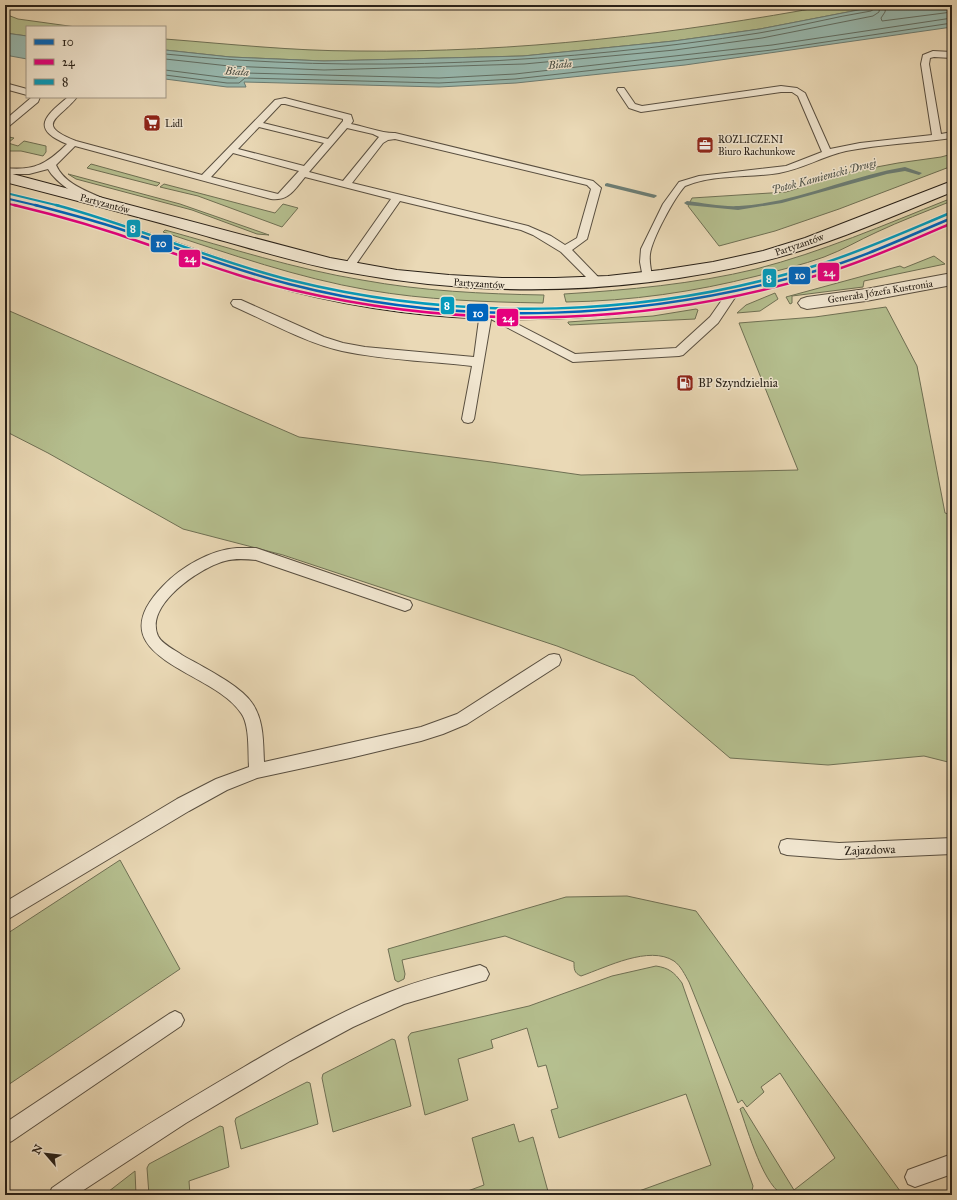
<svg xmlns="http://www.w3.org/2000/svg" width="957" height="1200" font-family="'IM FELL Great Primer',serif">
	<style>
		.green { fill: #b5bf8f; stroke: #6f7054 }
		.water { fill: #98bab1; stroke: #6c7d74 }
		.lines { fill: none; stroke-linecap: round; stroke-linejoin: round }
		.shore { stroke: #606e64; stroke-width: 1 }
		.stream { fill: #6c7d74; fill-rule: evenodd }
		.service-casing { stroke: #594f40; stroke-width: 2 }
		.minor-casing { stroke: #594f40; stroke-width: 2 }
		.secondary-casing { stroke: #292118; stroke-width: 2 }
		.service { fill: #f1e6d0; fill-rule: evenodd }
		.minor { fill: #f1e6d0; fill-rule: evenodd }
		.secondary { fill: #f1e6d0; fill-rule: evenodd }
		.bus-1-far1-casing { stroke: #f1e6d0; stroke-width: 4 }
		.bus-1-casing { stroke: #f1e6d0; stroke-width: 5 }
		.bus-2-far1-casing { stroke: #f1e6d0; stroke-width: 4 }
		.bus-2-casing { stroke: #f1e6d0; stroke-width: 5 }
		.bus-3-far1-casing { stroke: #f1e6d0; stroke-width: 4 }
		.bus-3-casing { stroke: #f1e6d0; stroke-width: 5 }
		.bus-1-far1 { stroke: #0065bd; stroke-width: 2 }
		.bus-1 { stroke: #0065bd; stroke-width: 2.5 }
		.bus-2-far1 { stroke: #e5007d; stroke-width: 2 }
		.bus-2 { stroke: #e5007d; stroke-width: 2.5 }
		.bus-3-far1 { stroke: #049bbc; stroke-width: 2 }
		.bus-3 { stroke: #049bbc; stroke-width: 2.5 }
		.labels { text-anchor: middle; stroke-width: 3; stroke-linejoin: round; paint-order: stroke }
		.far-poi-label { font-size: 10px; fill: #292118; stroke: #f1e6d0; text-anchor: start }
		.far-street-label { font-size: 10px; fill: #292118; stroke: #f1e6d0 }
		.far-water-label { font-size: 11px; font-style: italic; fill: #4a4f46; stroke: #f1e6d0 }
		.poi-label { font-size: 12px; fill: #292118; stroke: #f1e6d0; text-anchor: start }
		.street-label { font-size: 12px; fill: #292118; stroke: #f1e6d0 }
		.line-badge { stroke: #f1e6d0; stroke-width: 1.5 }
		.badge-label { font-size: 11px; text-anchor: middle; font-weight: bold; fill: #fff }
	</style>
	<rect width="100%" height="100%" fill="#ead9b6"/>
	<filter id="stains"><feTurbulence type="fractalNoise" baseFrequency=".005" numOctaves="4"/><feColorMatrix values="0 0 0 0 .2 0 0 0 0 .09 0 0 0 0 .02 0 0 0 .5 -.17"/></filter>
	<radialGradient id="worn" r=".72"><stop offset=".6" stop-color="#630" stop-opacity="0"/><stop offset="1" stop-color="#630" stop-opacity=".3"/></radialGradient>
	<g class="green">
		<path d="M832,5H884L760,29L674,41L523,56L324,61L230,57L165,50V39C229,44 293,51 357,51C516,53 676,34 832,5Z"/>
		<path d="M5,14L18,19L76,27H27V36L5,33Z"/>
		<path d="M9,137L14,138L8,143L18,146L24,141L46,146V152L43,156L21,151H5V140Z"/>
		<path d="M952,154V166L839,209L775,231L719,246L688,206L692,198L786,192L850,172L898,163L941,157Z"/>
		<path d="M91,164L160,183L157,186L87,168Z"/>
		<path d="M68,174L180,204L269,235L257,234L192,210L76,179Z"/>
		<path d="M164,184L275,213L283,204L298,208L282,227L198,196L160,187Z"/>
		<path d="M947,200L949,202C925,212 900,221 877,232C859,240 843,250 824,257C802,265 780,270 757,276C694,292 631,301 566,302L564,294C628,290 694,284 756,269C822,252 884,225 947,200Z"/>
		<path d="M165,230C230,248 295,269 362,280C422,291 483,294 544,295L543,303C484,302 426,300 368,290C298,278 230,254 163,232Z"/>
		<path d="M934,256L945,264L864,281L863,287L792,296V303L790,304L786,297L900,266L904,268Z"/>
		<path d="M775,293L778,299L760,311L737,313L746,305Z"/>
		<path d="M886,307L917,366L945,513L952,515V763L924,756L828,765L730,758L634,676L557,646L283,555L183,529L48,453L5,431V309L299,437L491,462L581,475L798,470L739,323L815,317Z"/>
		<path d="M696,309L698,310L695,319L570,325L568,323V322L653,316Z"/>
		<path d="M120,860L180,969L5,1087V935Z"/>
		<path d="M627,896L696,911L903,1195H824C812,1191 798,1198 785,1195C765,1191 747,1128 740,1109L743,1107L794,1190L835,1158L780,1073L761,1087L764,1092L747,1107L742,1100L738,1103L689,982C685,975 681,966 674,961C649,945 607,967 581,976C574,973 574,969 574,962L505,936L402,960L405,974L404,979L398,982L395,980L388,949L566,897Z"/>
		<path d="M656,966C669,968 674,972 682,983L753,1186L751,1195H628L711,1165L686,1094L559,1138L551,1110L558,1108L546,1065L538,1067L527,1028L491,1040L493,1048L458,1059L468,1100L425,1115L408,1037L411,1033L529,1006L612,976Z"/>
		<path d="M392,1039L395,1040L411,1106L333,1132L322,1078L323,1074Z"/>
		<path d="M307,1082L310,1083L318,1124L241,1149L235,1121L236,1118Z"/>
		<path d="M514,1124L519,1142L533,1137L549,1195H457L484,1185L472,1138Z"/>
		<path d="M220,1126L223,1127L229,1167L189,1181L190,1195H149L147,1168L149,1164Z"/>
		<path d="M135,1171L136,1195H104Z"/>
	</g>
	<g class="water">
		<path d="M884,5H952V27L685,65L516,83L439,87L244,82L246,87H227L165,79V50L230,57L324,61L523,56L674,41L760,29Z"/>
		<path d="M5,33L27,36V59L5,55Z"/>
	</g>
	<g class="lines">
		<g class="shore">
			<path d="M886,5L885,12L881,18L882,21L952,12"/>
			<path d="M165,54C359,74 566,63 759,33C797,27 833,17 871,11L874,9L875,5"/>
			<path d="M165,59L229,66L324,70L524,64L675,50L762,38L873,16L879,12L880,5"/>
			<path d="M165,70L228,78H236L245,73L439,78L515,74L772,45L952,18"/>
			<path d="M165,75L227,83H239L245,78L439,83L515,79L772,50L952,23"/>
		</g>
		<g class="stream">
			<path d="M905,167L922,173L919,175L905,171L887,174L782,203L738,210L687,205L684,203L687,201C704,203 722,207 739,206C796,203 849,176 905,167Z"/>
			<path d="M607,183L656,195L657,196L654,198L605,186V184Z"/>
		</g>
		<g class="service-casing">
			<g id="service">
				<path d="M933,51L952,52V58L934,57L930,58L929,64L941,134L952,132V138C917,143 881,144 846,151C823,156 803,169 779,173C749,178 714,174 685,186C674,198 652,239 650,254C649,262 651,269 652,276L651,278H643L640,262L641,249L663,204L679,182L699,176L786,166L822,152L798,96L792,92H781L641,112L629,108L617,90L618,88H624L635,104L642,106L781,86L797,88L805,93L830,149L860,143L932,135L921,64L923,55Z"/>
				<path d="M5,83L27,89V95L5,89Z"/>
				<path d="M32,97H40L38,102L8,127L5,128V120Z"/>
				<path d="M68,97H77C60,119 33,124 76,141L202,175L275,100L285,98L351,115L353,121L351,124C363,126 385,134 395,133L593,181L601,188L587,239L572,250L603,282L602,285H594L561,252L533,235L521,230L400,201L352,270H344L343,268L344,266L391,199L305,177C294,190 289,201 271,199L75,146L56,165C64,183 84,190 102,198L103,200L102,202C87,206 55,182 48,169L29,174H5V168C34,171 47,164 67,144C30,129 45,116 68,97ZM281,104H285L343,119V121L328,139L263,123ZM259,127L324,143L304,166L238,149ZM347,128L373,134L379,137L343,181L309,172ZM395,139L587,185L591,189L577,238L565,245L551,236L528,226L352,183L383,143L388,140ZM233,153L299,171L278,194L211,177Z"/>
				<path d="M733,289L737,290L738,293L718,323L683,355L679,356L573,362L491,319L474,419L472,422L468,423L464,422L462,419L472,366C429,361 384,360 342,351C306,343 267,321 233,306L231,303L233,300H241L324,337L343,343L365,347L474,357L480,312L482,309L486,308L575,354L676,348L710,317L729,290Z"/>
				<path d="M237,548H256L410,601L412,605L410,609L405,611L256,560C246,559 235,558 225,561C201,567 144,605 158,636C162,644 175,650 182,655C201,666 240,685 252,703C264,720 263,742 264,762L421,727L457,714L549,655L554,654L559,655L561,660L559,665L467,724L443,734L421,741L350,758L257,778L227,790L189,811L5,921V902L177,799L216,779L249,767C248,752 250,725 241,713C214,670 93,658 163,586C181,567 210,550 237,548Z"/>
				<path d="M952,838V854L839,859L787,855L781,853L779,847L781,841L787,839L839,843Z"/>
				<path d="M480,965L486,968L489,974L486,980L404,1004L353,1027L290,1061L186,1123L76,1195H49L52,1188C114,1144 179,1105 244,1067C292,1039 339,1012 390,992C419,980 450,973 480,965Z"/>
				<path d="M175,1011L181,1014L184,1020L181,1026L12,1141L5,1144V1123L169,1014Z"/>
				<path d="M952,1154V1174L915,1187L908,1184L905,1177L908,1170Z"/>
			</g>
		</g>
		<g class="minor-casing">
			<path id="minor" d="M952,273V285L866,301L807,309L801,307L798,303L801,299L807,297L866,289Z"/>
		</g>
		<g class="secondary-casing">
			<g id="secondary">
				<path d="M5,172L330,258L397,270L449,275L502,278H555L608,276L661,270L713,262L763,251L805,238L952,181V192C890,217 829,245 764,261C627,295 485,298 346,272C301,264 257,250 213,238C144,218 74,200 5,182Z"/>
				<path d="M5,193C40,201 75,210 109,220C170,239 230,264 291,280C420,313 564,316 695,294C747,285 798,273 847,255C870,246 893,237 915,227C927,222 939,216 952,213V224C910,241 868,261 824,274C652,325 466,336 291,291C226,274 164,249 100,228C69,218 37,210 5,203Z"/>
			</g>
		</g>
		<use href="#service" class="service"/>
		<use href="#minor" class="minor"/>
		<use href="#secondary" class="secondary"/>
		<g class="bus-1-far1-casing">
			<path id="bus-1-far1" d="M5,198L39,206"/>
		</g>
		<g class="bus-1-casing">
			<path id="bus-1" d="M35,205C58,211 81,217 104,224C166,243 226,268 289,284C463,329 647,320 819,270C865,257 908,236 952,218"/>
		</g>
		<g class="bus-2-far1-casing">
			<path id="bus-2-far1" d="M5,203L18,206"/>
		</g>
		<g class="bus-2-casing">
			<path id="bus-2" d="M14,205C60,216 105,229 149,245C197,261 244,279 293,290C473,332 659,326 835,270C875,257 913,240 952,223"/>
		</g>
		<g class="bus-3-far1-casing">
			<path id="bus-3-far1" d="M6,193L60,206"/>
		</g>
		<g class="bus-3-casing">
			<path id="bus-3" d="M56,205C135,226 210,260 290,280C463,323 651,318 821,264C865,250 907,231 950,213"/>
		</g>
		<use href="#bus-1-far1" class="bus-1-far1"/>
		<use href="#bus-1" class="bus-1"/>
		<use href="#bus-2-far1" class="bus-2-far1"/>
		<use href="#bus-2" class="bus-2"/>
		<use href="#bus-3-far1" class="bus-3-far1"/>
		<use href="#bus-3" class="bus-3"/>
	</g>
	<defs>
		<g id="supermarket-square" transform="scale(0.9)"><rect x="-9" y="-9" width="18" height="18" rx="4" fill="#8f2418" stroke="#f1e6d0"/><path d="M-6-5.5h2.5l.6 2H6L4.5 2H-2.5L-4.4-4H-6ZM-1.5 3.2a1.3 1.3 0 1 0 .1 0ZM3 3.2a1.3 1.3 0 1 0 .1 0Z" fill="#fff"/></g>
		<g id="office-square" transform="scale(0.9)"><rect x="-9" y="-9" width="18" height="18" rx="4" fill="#8f2418" stroke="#f1e6d0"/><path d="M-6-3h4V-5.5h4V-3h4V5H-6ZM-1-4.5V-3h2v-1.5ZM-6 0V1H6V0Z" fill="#fff"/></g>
		<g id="fuel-square" transform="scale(0.9)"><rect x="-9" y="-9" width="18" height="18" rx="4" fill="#8f2418" stroke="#f1e6d0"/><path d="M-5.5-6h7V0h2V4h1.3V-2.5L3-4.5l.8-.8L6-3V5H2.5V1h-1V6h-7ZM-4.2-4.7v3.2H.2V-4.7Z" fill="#fff"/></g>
	</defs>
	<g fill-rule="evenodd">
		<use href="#supermarket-square" x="152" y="123"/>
		<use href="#office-square" x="705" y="145"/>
		<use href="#fuel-square" x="685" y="383"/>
	</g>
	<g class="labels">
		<g class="far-poi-label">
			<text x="165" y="127">Lidl</text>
			<text x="718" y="143">ROZLICZENI<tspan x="718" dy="12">Biuro Rachunkowe</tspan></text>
		</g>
		<g class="far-street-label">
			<text transform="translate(105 203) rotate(15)" y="4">Partyzantów</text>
			<text transform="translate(799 244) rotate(-19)" y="4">Partyzantów</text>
			<text transform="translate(479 283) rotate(4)" y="4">Partyzantów</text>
			<text transform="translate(880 291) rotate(-9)" y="4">Generała Józefa Kustronia</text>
		</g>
		<g class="far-water-label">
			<text transform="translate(560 64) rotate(-5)" y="4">Biała</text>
			<text transform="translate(237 71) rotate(4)" y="4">Biała</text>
			<text transform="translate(824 176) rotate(-15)" y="4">Potok Kamienicki Drugi</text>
		</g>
		<g class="poi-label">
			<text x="698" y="387">BP Szyndzielnia</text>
		</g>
		<g class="street-label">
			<text transform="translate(870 850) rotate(-2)" y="4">Zajazdowa</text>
		</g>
	</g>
	<g class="line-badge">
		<rect x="126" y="219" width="15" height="19" rx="4" fill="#049bbc"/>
		<rect x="150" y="234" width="23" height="19" rx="4" fill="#0065bd"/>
		<rect x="178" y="249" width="23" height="19" rx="4" fill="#e5007d"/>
		<rect x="817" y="262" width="23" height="20" rx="4" fill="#e5007d"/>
		<rect x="788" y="266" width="23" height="19" rx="4" fill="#0065bd"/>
		<rect x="762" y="268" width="15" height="20" rx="4" fill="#049bbc"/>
		<rect x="440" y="296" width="15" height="19" rx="4" fill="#049bbc"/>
		<rect x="466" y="303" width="23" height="19" rx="4" fill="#0065bd"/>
		<rect x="496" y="308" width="23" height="19" rx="4" fill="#e5007d"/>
	</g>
	<g class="badge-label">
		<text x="133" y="232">8</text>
		<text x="161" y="247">10</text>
		<text x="190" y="262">24</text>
		<text x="829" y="276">24</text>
		<text x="800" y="279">10</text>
		<text x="769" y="282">8</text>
		<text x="447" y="309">8</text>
		<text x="478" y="317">10</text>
		<text x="508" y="322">24</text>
	</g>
	<rect width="957" height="1200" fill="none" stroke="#ead9b6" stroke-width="20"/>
	<rect x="6" y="6" width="945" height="1188" fill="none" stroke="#292118" stroke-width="2"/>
	<rect x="10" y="10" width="937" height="1180" fill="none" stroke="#292118"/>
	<rect x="26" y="26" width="140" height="72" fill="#f1e6d0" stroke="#a19786"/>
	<rect x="34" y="39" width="20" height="6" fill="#0065bd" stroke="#a19786"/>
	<text x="62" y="46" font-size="12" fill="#292118">10</text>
	<rect x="34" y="59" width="20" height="6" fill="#e5007d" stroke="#a19786"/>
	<text x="62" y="66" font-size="12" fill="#292118">24</text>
	<rect x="34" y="79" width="20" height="6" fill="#049bbc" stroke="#a19786"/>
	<text x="62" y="86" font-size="12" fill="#292118">8</text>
	<g transform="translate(46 1154) rotate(298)" stroke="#f1e6d0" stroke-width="3" paint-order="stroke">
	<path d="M0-3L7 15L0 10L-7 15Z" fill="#292118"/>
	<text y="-6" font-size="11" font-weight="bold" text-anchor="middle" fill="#292118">N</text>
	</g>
	<rect width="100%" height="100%" filter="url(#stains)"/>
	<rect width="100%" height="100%" fill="url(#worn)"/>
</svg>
